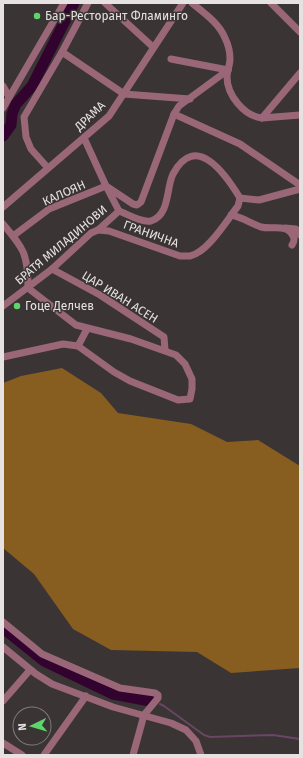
<svg xmlns="http://www.w3.org/2000/svg" width="303" height="758" font-family="'Fira Sans',sans-serif">
	<style>
		.forest { fill: #885d20 }
		.lines { fill: none; stroke-linecap: round; stroke-linejoin: round }
		.stream { stroke: #694664; stroke-width: 2 }
		.river { stroke: #33032f; stroke-width: 11 }
		.street { stroke: #9a6779; stroke-width: 7 }
		.poi-dot { fill: #5ed56c; stroke: #3a3434; stroke-width: 1.5 }
		.labels { text-anchor: middle; stroke-width: 3; stroke-linejoin: round; paint-order: stroke }
		.poi-label { font-size: 12px; fill: #e6e2e1; stroke: #3a3434; text-anchor: start }
		.street-label { font-size: 12px; fill: #e6e2e1; stroke: #3a3434 }
	</style>
	<rect width="100%" height="100%" fill="#3a3434"/>
	<path class="forest" d="M62,368L101,393L118,413L191,424L227,442L258,440L300,466V668L231,673L197,652L111,650L73,629L34,574L3,548V383L21,376Z"/>
	<g class="lines">
		<path class="stream" d="M160,704L164,706L204,735L210,737L273,735L300,739"/>
		<g class="river">
			<path d="M3,136L11,125L12,114L16,104L32,86L74,3"/>
			<path d="M3,628L44,661L113,694L150,701"/>
		</g>
		<g class="street">
			<path d="M105,3L153,47"/>
			<path d="M192,3C204,13 219,23 225,38C228,44 230,52 230,59C230,65 227,71 227,77C227,95 244,116 262,118L300,115"/>
			<path d="M271,3L300,32"/>
			<path d="M62,52L124,94L190,99"/>
			<path d="M171,59L228,70"/>
			<path d="M3,86L9,97"/>
			<path d="M3,108L64,3"/>
			<path d="M174,114L240,144L300,185"/>
			<path d="M262,118L300,73"/>
			<path d="M48,168L31,149L26,137L24,117L62,52L88,3"/>
			<path d="M3,207L109,116L183,3"/>
			<path d="M119,211C127,214 142,223 151,221C170,215 166,188 173,174C196,131 226,175 240,198L259,200L300,189"/>
			<path d="M231,215C242,217 250,223 261,227C272,230 287,223 293,236C295,239 294,242 292,245"/>
			<path d="M3,224C24,249 28,254 28,288"/>
			<path d="M285,228L296,229L300,235"/>
			<path d="M98,230L109,231L180,256C183,256 187,256 190,256C208,252 227,220 238,206L240,198"/>
			<path d="M13,236L49,209L106,186L84,138"/>
			<path d="M52,269L100,295L164,337L165,350"/>
			<path d="M28,288L76,325L131,339L176,355L185,364L192,379V389L190,399L178,400L130,381L114,372L78,346"/>
			<path d="M3,306L52,269L91,233L98,230L119,211L106,186L133,204L137,205L141,202L174,114L179,106L228,70"/>
			<path d="M3,357L63,344L78,346L87,329"/>
			<path d="M3,622L42,654L120,688L155,693L158,695V698L144,715L133,755"/>
			<path d="M3,647L36,674L52,684L113,707L171,723L186,730L196,741L201,755"/>
			<path d="M3,701L30,670"/>
			<path d="M3,743L22,755"/>
			<path d="M44,755L86,696"/>
		</g>
	</g>
	<g class="poi-dot">
		<circle cx="37" cy="16" r="4"/>
		<circle cx="17" cy="306" r="4"/>
	</g>
	<g class="labels">
		<g class="poi-label">
			<text x="45" y="20">Бар-Ресторант Фламинго</text>
			<text x="25" y="310">Гоце Делчев</text>
		</g>
		<g class="street-label">
			<text transform="translate(90 116) rotate(-44)" y="4">ДРАМА</text>
			<text transform="translate(64 193) rotate(-24)" y="4">КАЛОЯН</text>
			<text transform="translate(151 234) rotate(20)" y="4">ГРАНИЧНА</text>
			<text transform="translate(61 245) rotate(-40)" y="4">БРАТЯ МИЛАДИНОВИ</text>
			<text transform="translate(120 297) rotate(32)" y="4">ЦАР ИВАН АСЕН</text>
		</g>
	</g>
	<rect width="303" height="758" fill="none" stroke="#e6e2e1" stroke-width="8"/>
	<g transform="translate(32 726) rotate(265)"><circle r="19" fill="#3a3434" stroke="#7f7a79"/>
	<path d="M0-3L7 15L0 10L-7 15Z" fill="#5ed56c"/>
	<text y="-6" font-size="11" font-weight="bold" text-anchor="middle" fill="#e6e2e1">N</text>
	</g>
</svg>
